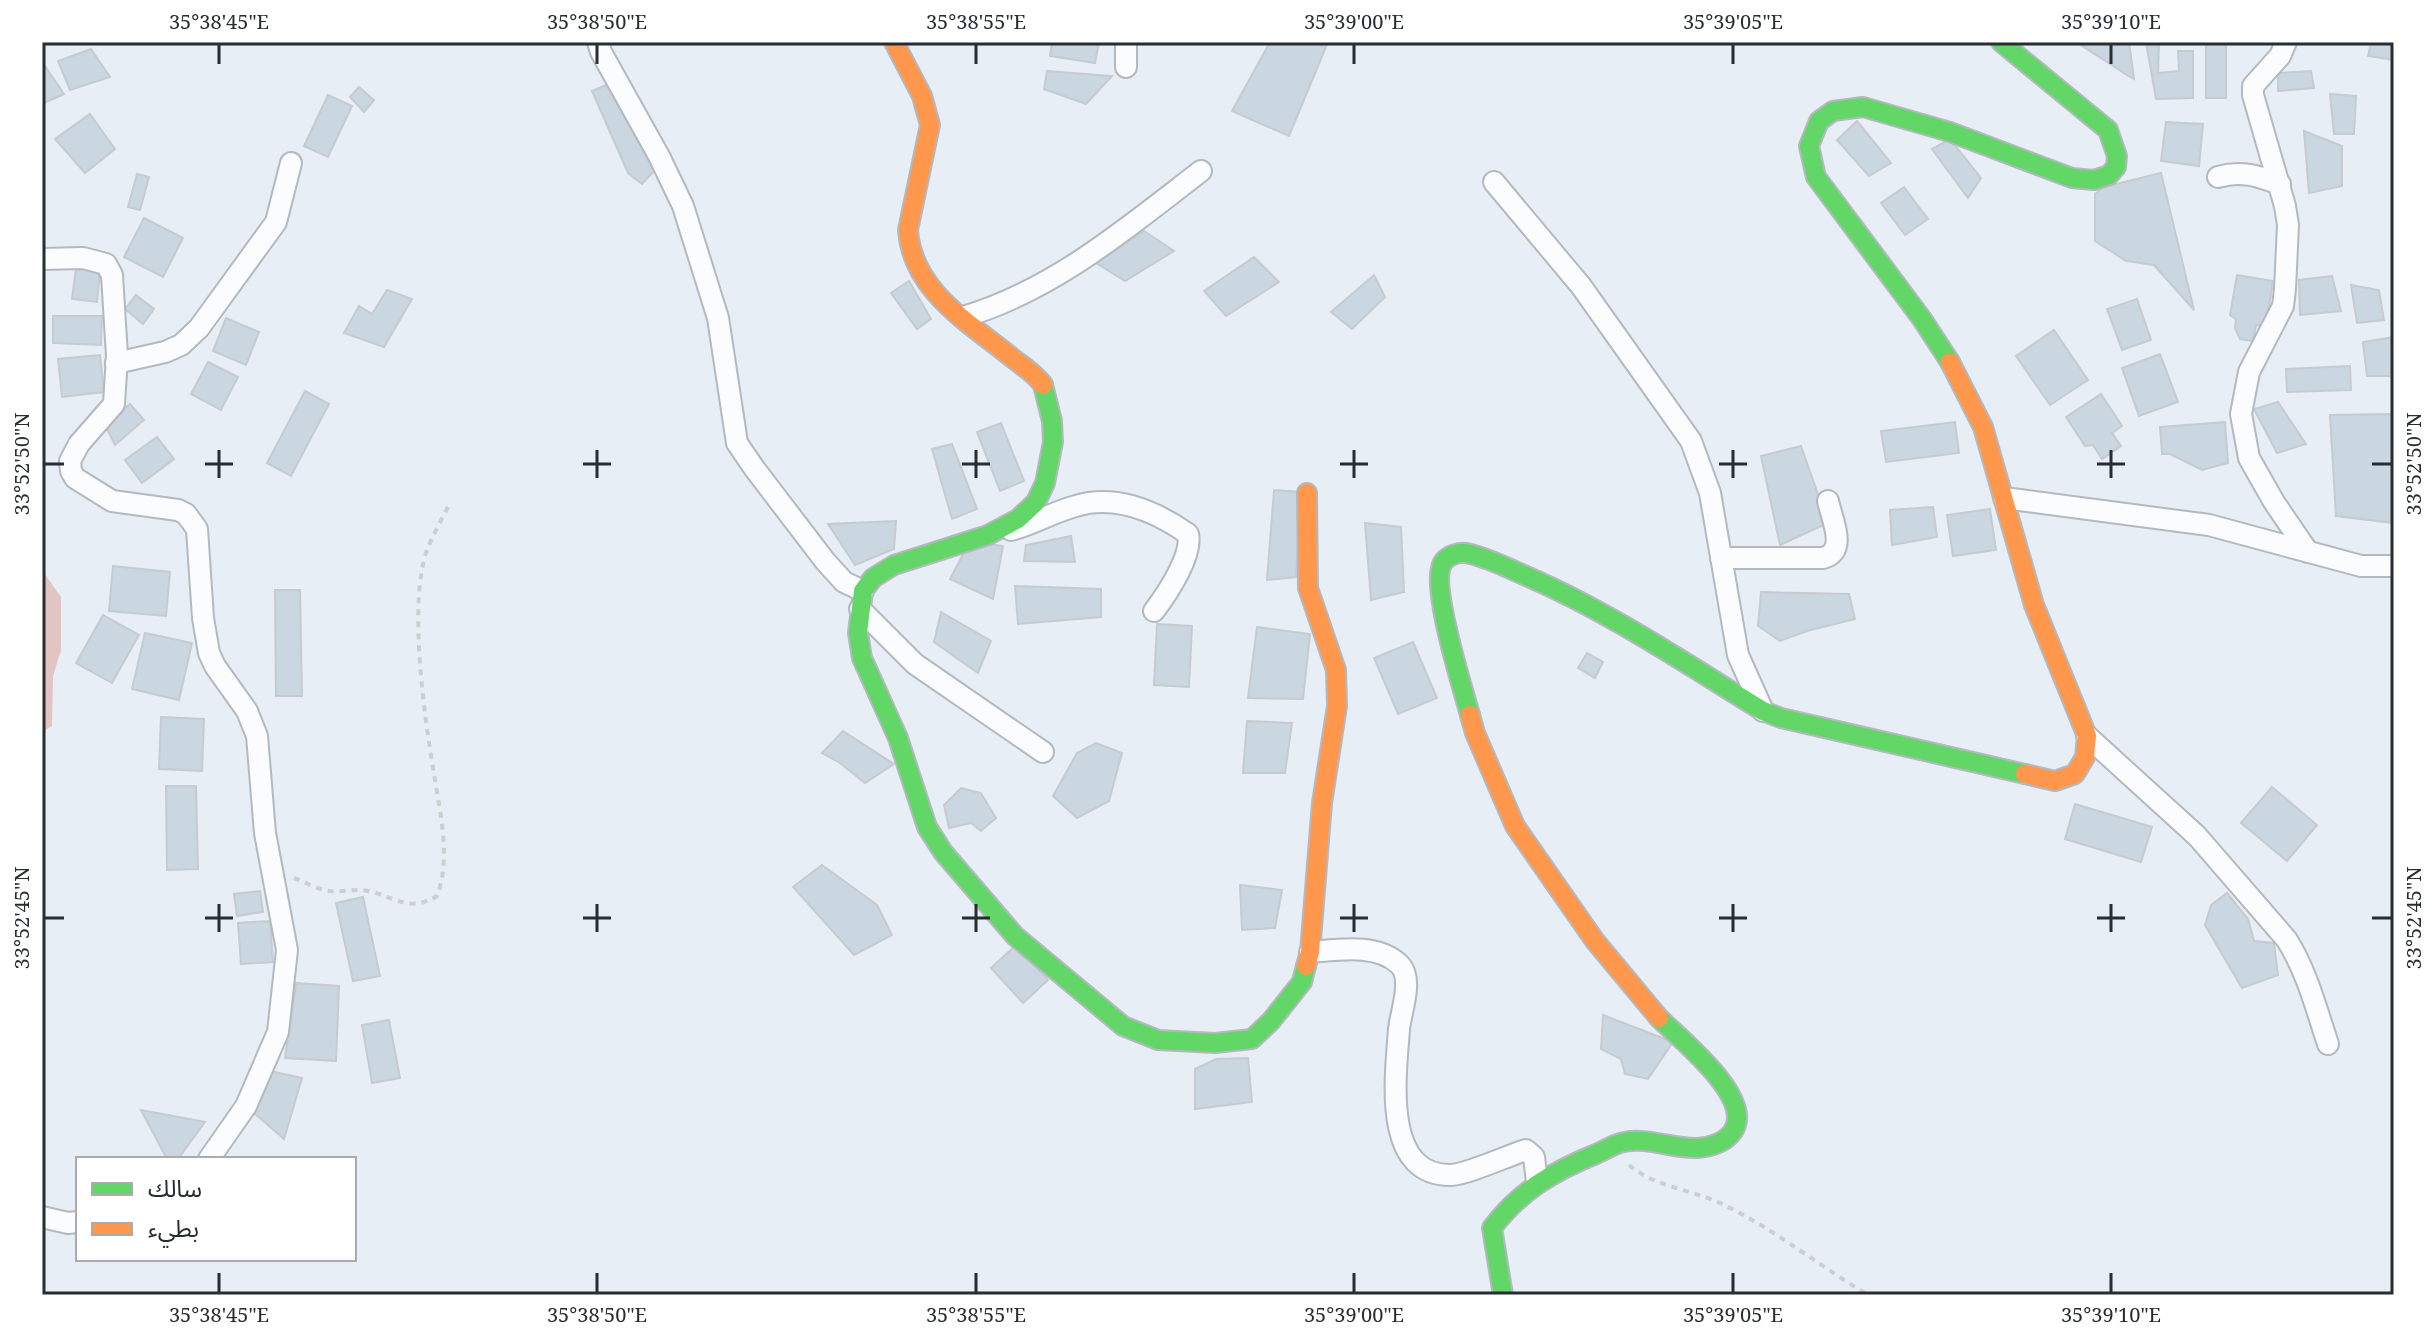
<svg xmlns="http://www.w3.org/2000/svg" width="2436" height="1337" font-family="'Noto Serif','Noto Sans Arabic',serif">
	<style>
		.forest { fill: #e2c4c2 }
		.building { fill: #cad6e0; stroke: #c5cbd0; stroke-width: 2 }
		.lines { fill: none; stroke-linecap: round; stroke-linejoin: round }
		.street-casing { stroke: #b3b9be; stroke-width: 24 }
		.fast-casing { stroke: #b3b9be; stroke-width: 22 }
		.slow-casing { stroke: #b3b9be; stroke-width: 22 }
		.path { stroke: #ccced0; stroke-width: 4; stroke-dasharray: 6 6; stroke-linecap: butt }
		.street { stroke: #fbfcfe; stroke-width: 20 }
		.fast { stroke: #63d668; stroke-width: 18 }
		.slow { stroke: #ff974d; stroke-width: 18 }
		.ticks { fill: none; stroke: #272d31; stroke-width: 3 }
		.neatline { fill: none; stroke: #272d31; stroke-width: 3 }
		.ticks-label { font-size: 20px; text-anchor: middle; fill: #272d31 }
	</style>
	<rect width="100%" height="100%" fill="#e7eef5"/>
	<path class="forest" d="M42,570L61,597V650L53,676L52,726L42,732Z"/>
	<g class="building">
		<path d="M1052,42H1099L1095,63L1050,56Z"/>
		<path d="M1270,42H1328L1289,136L1232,111Z"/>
		<path d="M2076,42H2129L2134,79L2130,77Z"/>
		<path d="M2146,42H2159L2158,73L2179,71L2178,51H2193V98L2156,99Z"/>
		<rect x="2206" y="42" width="20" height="56"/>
		<path d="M2371,42H2394V60L2368,56Z"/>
		<path d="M91,49L110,77L70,90L58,61Z"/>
		<path d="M42,66H45L64,94L42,104Z"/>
		<path d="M1047,71L1112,76L1086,104L1044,89Z"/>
		<path d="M2311,71L2314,88L2278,91V73Z"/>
		<path d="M608,84L654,171L642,184L628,173L592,91Z"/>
		<path d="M359,87L374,100L364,112L350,97Z"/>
		<path d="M2330,94L2356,96L2354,134H2334Z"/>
		<path d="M328,95L352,106L328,157L304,146Z"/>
		<path d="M90,114L115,149L85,173L55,139Z"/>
		<path d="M1857,121L1891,163L1869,176L1837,140Z"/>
		<path d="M2166,122L2203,124L2199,166L2161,161Z"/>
		<path d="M2304,131L2342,146V186L2309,193Z"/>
		<path d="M1950,139L1981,178L1968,198L1932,149Z"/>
		<path d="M2161,173L2194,310L2154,265L2126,261L2095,241V194L2104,187Z"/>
		<path d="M137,174L149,177L140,210L128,207Z"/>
		<path d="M1904,187L1928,219L1905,235L1881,203Z"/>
		<path d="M144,218L183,238L163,277L124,257Z"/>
		<path d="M1144,231L1174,251L1125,281L1096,263Z"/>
		<path d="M1254,257L1279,282L1226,316L1204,291Z"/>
		<path d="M76,268L100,271L97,302L72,299Z"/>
		<path d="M1374,275L1385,297L1352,329L1331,312Z"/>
		<path d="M2237,275L2273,281L2266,326L2256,325L2253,341L2240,339L2235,328L2236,319L2230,315Z"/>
		<path d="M2332,276L2341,311L2300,315L2299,280Z"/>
		<path d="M909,281L931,319L917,329L891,293Z"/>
		<path d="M2351,285L2379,290L2384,320L2357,323Z"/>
		<path d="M387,290L412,299L384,347L344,333L359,306L372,314Z"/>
		<path d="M136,295L154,309L143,324L125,309Z"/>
		<path d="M2137,299L2151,340L2122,350L2107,309Z"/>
		<path d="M53,316H102L101,345L53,343Z"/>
		<path d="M226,318L259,332L246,365L213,351Z"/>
		<path d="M2054,330L2088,380L2050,405L2016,356Z"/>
		<path d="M2394,337V376H2367L2363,342Z"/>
		<path d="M2160,354L2178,402L2139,416L2122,368Z"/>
		<path d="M100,355L104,392L62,397L58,359Z"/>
		<path d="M208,362L238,377L221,410L191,394Z"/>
		<path d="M2350,366L2351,390L2287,392L2286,369Z"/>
		<path d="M305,391L329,404L291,476L267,463Z"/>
		<path d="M2101,394L2122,426L2112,433L2121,446L2102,459L2093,445L2085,446L2066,417Z"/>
		<path d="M2278,402L2306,444L2277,453L2254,409Z"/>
		<path d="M130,404L144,420L115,445L105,425Z"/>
		<path d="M2394,414V523L2336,516L2330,415Z"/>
		<path d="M1955,422L1959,453L1886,462L1881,431Z"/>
		<path d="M2225,422L2228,463L2202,470L2170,454H2162L2160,427Z"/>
		<path d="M1001,423L1024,481L1000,491L977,432Z"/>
		<path d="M157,437L174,459L142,483L125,460Z"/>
		<path d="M952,444L977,509L952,519L932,449Z"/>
		<path d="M1801,446L1828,523L1780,545L1761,456Z"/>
		<path d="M1274,490L1301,492L1296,577L1267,580Z"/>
		<path d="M1933,507L1937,537L1892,545L1890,510Z"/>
		<path d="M1990,509L1996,550L1953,556L1947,515Z"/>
		<path d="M896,521L894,549L855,565L828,524Z"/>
		<path d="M1365,523L1401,527L1404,592L1371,600Z"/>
		<path d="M1071,536L1075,562L1024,561L1026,545Z"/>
		<path d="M970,541L1003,546L993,599L950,579Z"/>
		<path d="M113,566L170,572L166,616L109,611Z"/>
		<path d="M1015,586L1101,589V617L1018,624Z"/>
		<path d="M275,590H300L302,696H276Z"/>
		<path d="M1761,592L1849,594L1855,619L1807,631L1780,641L1758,626Z"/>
		<path d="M941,612L991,641L978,673L934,642Z"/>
		<path d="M103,615L139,635L112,683L76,663Z"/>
		<path d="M1157,624L1192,626L1189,687L1154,685Z"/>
		<path d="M1257,627L1310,634L1303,699L1248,698Z"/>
		<path d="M145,633L192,643L179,700L132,689Z"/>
		<path d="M1413,642L1437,698L1398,714L1374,658Z"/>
		<path d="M1587,653L1603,662L1595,678L1578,668Z"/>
		<path d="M161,717L204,719L202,771L159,769Z"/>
		<path d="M1247,721L1292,723L1285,773H1243Z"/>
		<path d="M843,731L894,764L865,783L840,763L822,753Z"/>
		<path d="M1096,743L1122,753L1109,801L1077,818L1053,796L1077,753Z"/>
		<path d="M166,786H196L198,869L167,870Z"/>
		<path d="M2272,787L2317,825L2287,861L2241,823Z"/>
		<path d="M961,788L981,793L996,818L981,831L971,823L949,828L944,805Z"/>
		<path d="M2075,804L2152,827L2141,862L2065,839Z"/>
		<path d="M822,865L877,905L892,935L854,955L793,887Z"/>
		<path d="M1240,885L1282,890L1275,928L1242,930Z"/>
		<path d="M260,891L263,912L237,916L234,894Z"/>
		<path d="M2227,893L2248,919L2254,941L2274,943L2278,975L2242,988L2205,925L2211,905Z"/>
		<path d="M363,897L380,976L353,981L336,903Z"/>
		<path d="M270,921L273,962L241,964L238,923Z"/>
		<path d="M1016,945L1048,980L1023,1003L991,968Z"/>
		<path d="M296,983L339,986L336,1061L285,1058Z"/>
		<path d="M1603,1015L1673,1042L1648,1079L1625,1074L1621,1059L1601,1049Z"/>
		<path d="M389,1020L400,1078L372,1083L362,1025Z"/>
		<path d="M1248,1058L1252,1102L1195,1109V1069L1216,1059Z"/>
		<path d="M270,1071L302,1078L284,1139L253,1112Z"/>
		<path d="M141,1110L205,1122L178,1159H167Z"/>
	</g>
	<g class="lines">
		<g class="street-casing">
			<g id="street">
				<path d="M598,42L601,52L659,156L683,206L718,318L737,443L754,468L825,561L844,582L863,591"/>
				<path d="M2286,42L2280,56L2253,86V95L2285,206L2288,225L2285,289L2283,306L2249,372L2241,414L2249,458L2274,502L2308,552"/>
				<path d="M1126,67V42"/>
				<path d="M2218,177C2241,170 2258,176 2280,184"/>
				<path d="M1494,182L1581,286L1691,441L1710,493L1738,655L1763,711"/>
				<path d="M42,259L83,258L106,264L112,275L117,356L114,404L79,444L70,461L71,471L75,478L112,501L178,510L186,514L197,529L203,618L209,653L215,666L247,711L257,736L265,833L287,950L278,1032L246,1106L209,1159"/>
				<path d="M963,317C1053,291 1128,227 1201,171"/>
				<path d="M116,363L165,352L181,345L199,328L276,222L291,163"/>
				<path d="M2004,498L2209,525L2361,566H2394"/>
				<path d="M1011,530C1034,524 1053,512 1076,506C1116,494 1155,511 1188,534C1193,555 1167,594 1154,611"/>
				<path d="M1721,558H1823C1848,551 1832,520 1828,501"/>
				<path d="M860,609L915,664L1043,752"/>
				<path d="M2087,736L2197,836L2287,940C2307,972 2316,1008 2328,1044"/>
				<path d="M1310,952C1338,950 1376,943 1399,964C1414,978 1401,1011 1399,1029C1396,1074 1381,1176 1451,1175C1468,1174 1507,1156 1526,1150L1534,1157L1537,1182"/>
				<path d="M42,1217L68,1223L78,1222"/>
			</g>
		</g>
		<g class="fast-casing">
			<g id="fast">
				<path d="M1950,362L1922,319L1816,177L1809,146L1819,121L1833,111L1863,107L1950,132L2072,178L2094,180L2109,175L2116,167L2117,156L2108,130L2001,42"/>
				<path d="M1043,385L1052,421L1053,442L1045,483L1036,502L1018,519L988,535L894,565L873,578L863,591L858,633L862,658L898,738L927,827L943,852L1015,936L1123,1026L1158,1040L1215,1043L1252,1039L1271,1021L1302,982L1306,966"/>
				<path d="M1470,715C1463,689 1428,580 1444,561C1449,555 1459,552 1466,553C1486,557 1506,567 1524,575C1608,611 1685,663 1763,711L1781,718L2025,774"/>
				<path d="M1503,1295L1492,1228C1520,1191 1554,1171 1596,1154C1605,1150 1614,1144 1624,1142C1648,1137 1673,1149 1698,1148C1709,1147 1723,1143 1731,1134C1759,1101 1681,1040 1659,1018"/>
			</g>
		</g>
		<g class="slow-casing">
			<g id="slow">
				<path d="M894,42L922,96L930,125L908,230C912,290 968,322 1010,356C1021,365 1036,374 1043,385"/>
				<path d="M1950,362L1983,427L2034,605L2087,736L2085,757L2075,774L2055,781L2025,774"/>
				<path d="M1470,715L1475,733L1515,826L1595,941L1659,1018"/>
				<path d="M1306,966L1310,952L1322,803L1337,706L1336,670L1308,588L1307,493"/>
			</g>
		</g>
		<g class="path">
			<path d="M294,878C305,882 317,889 329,891C343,893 358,887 372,892C398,899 411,912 437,896C452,857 439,808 433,768C424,713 409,605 426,553C432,536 442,519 450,503"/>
			<path d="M1629,1165C1655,1187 1689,1189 1720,1203C1773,1228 1818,1265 1868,1295"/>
		</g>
		<use href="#street" class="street"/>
		<use href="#fast" class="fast"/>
		<use href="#slow" class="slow"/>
	</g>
	<path class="ticks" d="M219,44V64M597,44V64M976,44V64M1354,44V64M1733,44V64M2111,44V64M219,450V478M597,450V478M976,450V478M1354,450V478M1733,450V478M2111,450V478M44,464H64M205,464H233M583,464H611M962,464H990M1340,464H1368M1719,464H1747M2097,464H2125M2372,464H2392M219,904V932M597,904V932M976,904V932M1354,904V932M1733,904V932M2111,904V932M44,918H64M205,918H233M583,918H611M962,918H990M1340,918H1368M1719,918H1747M2097,918H2125M2372,918H2392M219,1273V1293M597,1273V1293M976,1273V1293M1354,1273V1293M1733,1273V1293M2111,1273V1293"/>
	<rect width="2436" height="1337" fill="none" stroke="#ffffff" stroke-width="88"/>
	<rect x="76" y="1157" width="280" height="104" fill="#ffffff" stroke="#a9abad" stroke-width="2"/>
	<rect x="92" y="1183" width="40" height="12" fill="#63d668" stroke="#a9abad" stroke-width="2"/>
	<text x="148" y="1197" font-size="24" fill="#272d31">سالك</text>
	<rect x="92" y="1223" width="40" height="12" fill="#ff974d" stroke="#a9abad" stroke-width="2"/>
	<text x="148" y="1237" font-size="24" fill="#272d31">بطيء</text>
	<rect x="44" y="44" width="2348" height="1249" class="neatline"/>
	<g class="ticks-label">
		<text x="219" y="29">35°38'45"E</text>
		<text x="597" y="29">35°38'50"E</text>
		<text x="976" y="29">35°38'55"E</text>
		<text x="1354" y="29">35°39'00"E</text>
		<text x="1733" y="29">35°39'05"E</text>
		<text x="2111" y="29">35°39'10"E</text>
		<text transform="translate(22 464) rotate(-90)" y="7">33°52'50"N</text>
		<text transform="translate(2414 464) rotate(-90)" y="7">33°52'50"N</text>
		<text transform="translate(22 918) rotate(-90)" y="7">33°52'45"N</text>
		<text transform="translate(2414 918) rotate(-90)" y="7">33°52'45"N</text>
		<text x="219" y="1322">35°38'45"E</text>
		<text x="597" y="1322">35°38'50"E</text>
		<text x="976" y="1322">35°38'55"E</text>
		<text x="1354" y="1322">35°39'00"E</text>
		<text x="1733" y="1322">35°39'05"E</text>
		<text x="2111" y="1322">35°39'10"E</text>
	</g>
</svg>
